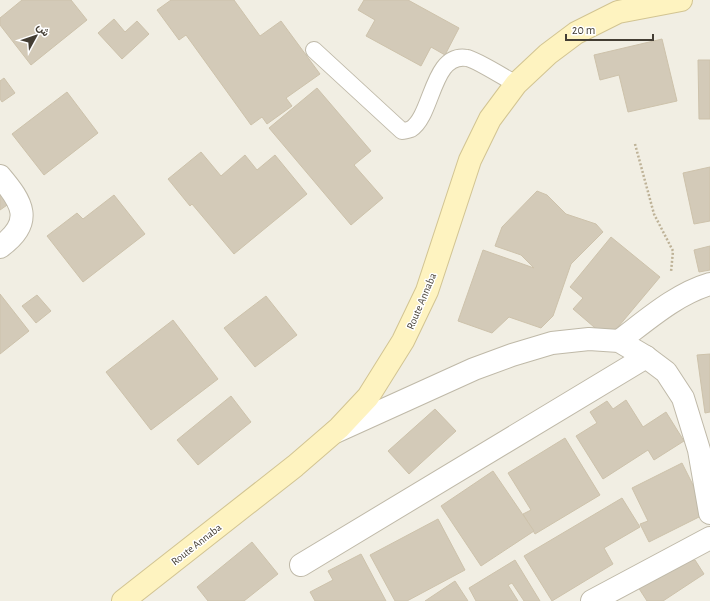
<svg xmlns="http://www.w3.org/2000/svg" width="710" height="601" font-family="'Alegreya Sans',Vazirmatn,sans-serif">
	<style>
		.building { fill: #d3cab8; stroke: #cdc2ab }
		.lines { fill: none; stroke-linecap: round; stroke-linejoin: round }
		.lane-casing { stroke: #bfb9a8; stroke-width: 18 }
		.street-casing { stroke: #bfb9a8; stroke-width: 24 }
		.secondary-casing { stroke: #d2c492; stroke-width: 24 }
		.path { stroke: #beb297; stroke-width: 2.5; stroke-dasharray: 2 2; stroke-linecap: butt }
		.lane { stroke: #fff; stroke-width: 16 }
		.street { stroke: #fff; stroke-width: 22 }
		.secondary { stroke: #fef3c0; stroke-width: 22 }
		.labels { text-anchor: middle; stroke-width: 3; stroke-linejoin: round; paint-order: stroke }
		.street-label { font-size: 11px; fill: #433d33; stroke: #fff }
	</style>
	<rect width="100%" height="100%" fill="#f1eee3"/>
	<g class="building">
		<path d="M22,0H71L87,20L31,65L0,25V18Z"/>
		<path d="M171,0H234L260,36L281,21L320,74L286,98L292,106L267,124L262,117L251,125L186,35L179,40L157,10Z"/>
		<path d="M364,0H408L459,28L445,55L431,47L421,66L366,36L375,20L358,10Z"/>
		<path d="M114,19L125,32L137,21L149,34L122,59L98,33Z"/>
		<path d="M662,39L677,101L628,112L619,75L600,80L594,55Z"/>
		<path d="M698,60H710V119H699Z"/>
		<path d="M4,78L15,93L2,102L0,99V81Z"/>
		<path d="M317,88L371,151L354,165L383,198L351,225L269,128Z"/>
		<path d="M67,92L98,133L44,175L12,134Z"/>
		<path d="M201,152L221,176L245,155L257,170L275,155L307,194L234,254L192,204L190,206L168,179Z"/>
		<path d="M710,167V221L694,224L683,173Z"/>
		<path d="M0,185L13,201L0,210Z"/>
		<path d="M537,191L547,195L566,214L596,224L603,232L571,264L553,316L541,328L509,317L492,333L458,321L483,250L534,268L521,255L495,246L502,227Z"/>
		<path d="M114,195L145,234L83,282L47,236L77,213L83,219Z"/>
		<path d="M611,237L660,277L608,339L573,309L583,298L570,287Z"/>
		<path d="M710,246V270L699,272L694,250Z"/>
		<path d="M0,294L29,331L0,354Z"/>
		<path d="M37,295L51,311L36,323L22,306Z"/>
		<path d="M266,296L297,335L255,367L224,328Z"/>
		<path d="M173,320L218,379L151,430L106,372Z"/>
		<path d="M710,354V412L705,413L697,355Z"/>
		<path d="M231,396L251,422L198,465L177,440Z"/>
		<path d="M626,400L643,427L666,412L684,441L654,460L648,450L603,479L576,436L597,423L590,412L607,401L613,409Z"/>
		<path d="M435,409L456,431L409,474L388,451Z"/>
		<path d="M565,438L600,495L535,534L523,514L531,510L508,473Z"/>
		<path d="M682,463L707,513L649,542L640,524L648,521L632,488Z"/>
		<path d="M493,471L534,531L481,566L441,506Z"/>
		<path d="M622,498L640,527L604,548L613,564L552,601L524,556Z"/>
		<path d="M438,519L465,570L407,601H395L370,555Z"/>
		<path d="M252,542L278,574L244,601H208L197,587Z"/>
		<path d="M361,554L386,601H315L310,592L333,580L328,571Z"/>
		<path d="M515,560L540,601H524L512,583L508,585L518,601H476L469,588Z"/>
		<path d="M695,560L704,574L663,601H647L638,587L679,563Z"/>
		<path d="M455,581L468,601H425Z"/>
	</g>
	<g class="lines">
		<g class="lane-casing">
			<path id="lane" d="M314,50L402,131C404,131 408,130 411,129C433,115 432,52 467,58C475,59 507,79 516,84"/>
		</g>
		<g class="street-casing">
			<g id="street">
				<path d="M0,176C22,202 35,222 0,247"/>
				<path d="M619,341C647,320 676,294 710,284"/>
				<path d="M335,432L474,369L512,355L552,343L589,339L619,341L646,357L666,372L683,398L699,450L710,513"/>
				<path d="M301,565L646,357"/>
				<path d="M592,601L710,538"/>
			</g>
		</g>
		<g class="secondary-casing">
			<path id="secondary" d="M123,601L295,466L339,428L368,397L403,341L427,291L470,160L490,119L516,84L548,54L576,33L618,12L681,0"/>
		</g>
		<path class="path" d="M635,144L654,214L673,251L671,272"/>
		<use href="#lane" class="lane"/>
		<use href="#street" class="street"/>
		<use href="#secondary" class="secondary"/>
	</g>
	<g class="labels">
		<g class="street-label">
			<text transform="translate(421 301) rotate(-67)" y="4">Route Annaba</text>
			<text transform="translate(196 544) rotate(-38)" y="4">Route Annaba</text>
		</g>
	</g>
	<g transform="translate(36 36) rotate(50)" stroke="#ffffff" stroke-width="3" paint-order="stroke">
	<path d="M0-3L7 15L0 10L-7 15Z" fill="#433d33"/>
	<text y="-6" font-size="11" font-weight="bold" text-anchor="middle" fill="#433d33">ش</text>
	</g>
	<path d="M566 34v6h87v-6" fill="none" stroke="#433d33" stroke-width="2"/>
	<text x="572" y="34" font-size="12" fill="#433d33" stroke="#ffffff" stroke-width="3" paint-order="stroke">20 m</text>
</svg>
